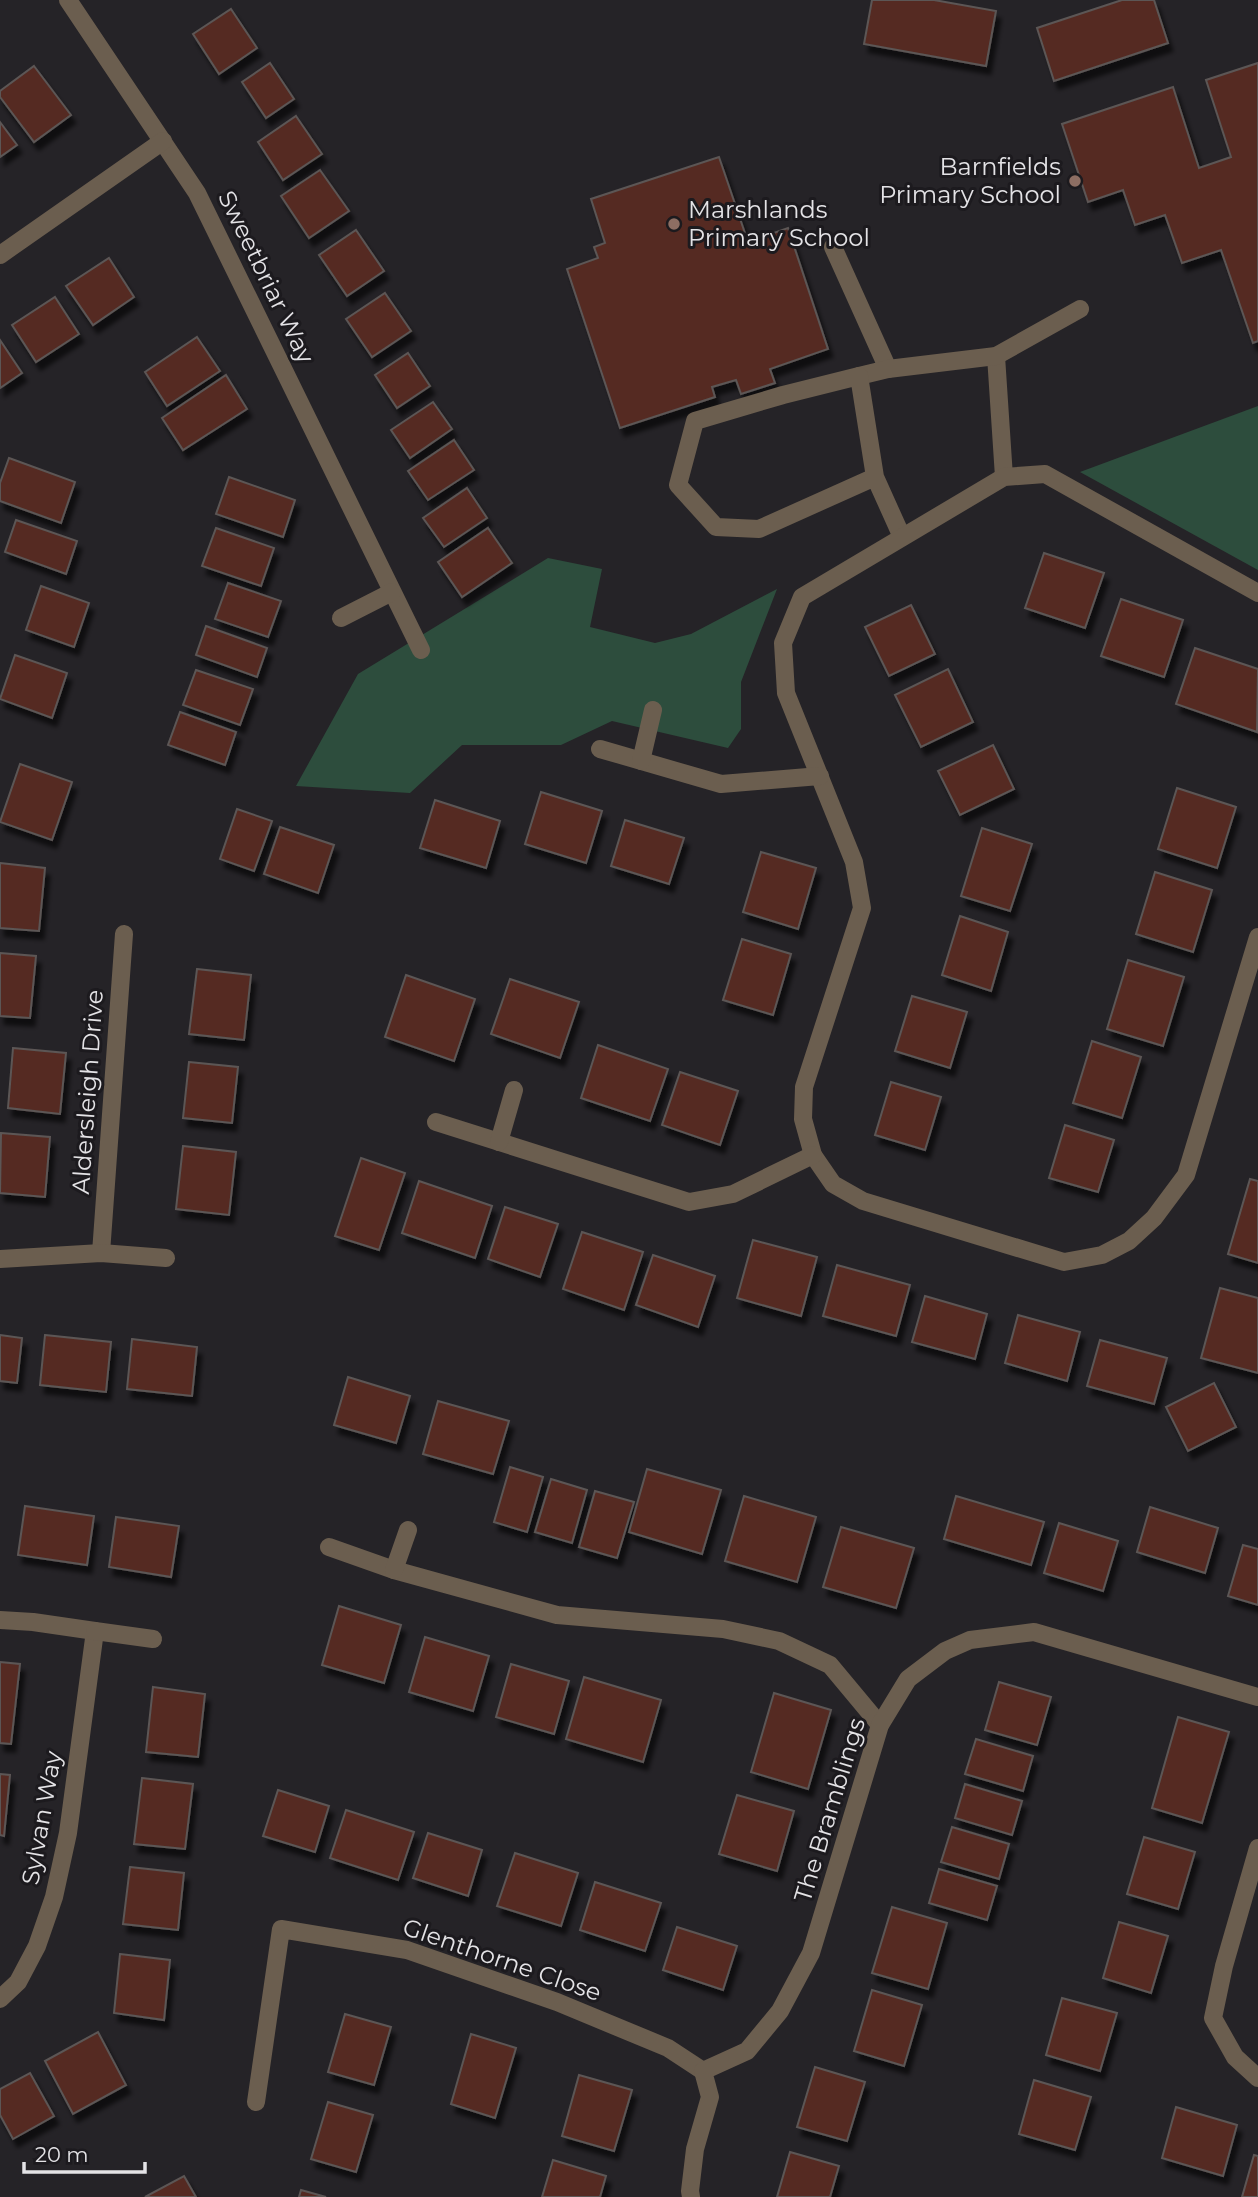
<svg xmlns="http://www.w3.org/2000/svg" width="1258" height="2197" font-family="Montserrat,sans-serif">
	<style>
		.green { fill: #2d4d3d }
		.building { fill: #542b23; stroke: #5c5655; stroke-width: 2; filter: url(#shadow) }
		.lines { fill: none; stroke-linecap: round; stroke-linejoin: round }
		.lane { stroke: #6b5e4f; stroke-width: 18 }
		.street { stroke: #6b5e4f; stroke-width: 18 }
		.education-dot { fill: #8d6e63; stroke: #1c1a1e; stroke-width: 2.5 }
		.labels { text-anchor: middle; stroke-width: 6; stroke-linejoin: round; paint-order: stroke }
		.poi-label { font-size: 24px; fill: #e4e3e6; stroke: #1c1a1e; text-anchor: end }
		.street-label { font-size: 24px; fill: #e4e3e6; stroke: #1c1a1e }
	</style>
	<defs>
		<filter id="shadow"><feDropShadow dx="4.5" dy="8" stdDeviation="2" flood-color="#0009"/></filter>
	</defs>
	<rect width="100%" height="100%" fill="#252327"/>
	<g class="green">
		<path d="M1258,406V570L1080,472Z"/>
		<path d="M548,558L602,569L590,627L655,643L691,634L777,589L741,682V729L728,748L612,721L561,745H462L410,793L296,786L358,674Z"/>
	</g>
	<g class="building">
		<path d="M872,0H934L996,11L986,66L864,44Z"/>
		<path d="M1122,0H1154L1168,43L1054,81L1037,28Z"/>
		<path d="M231,9L257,48L219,74L193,34Z"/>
		<path d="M270,63L294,99L266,118L242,82Z"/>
		<path d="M1258,63V341L1253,343L1221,250L1182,263L1165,215L1135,225L1123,190L1088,202L1062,124L1173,87L1199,168L1231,157L1206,80Z"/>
		<path d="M34,66L71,115L34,142L0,97V91Z"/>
		<path d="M296,116L322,154L283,180L258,142Z"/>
		<path d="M0,122L17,145L0,157Z"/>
		<path d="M719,157L748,242L788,228L828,349L770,369L775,383L741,394L736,380L712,387L715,397L620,428L567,269L598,258L594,247L605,243L591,199Z"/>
		<path d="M320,170L349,211L309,238L281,196Z"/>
		<path d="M356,230L384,271L347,296L319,255Z"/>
		<path d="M109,258L134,297L93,325L66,286Z"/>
		<path d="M385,293L411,331L372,357L346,319Z"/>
		<path d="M55,297L79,334L36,362L12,325Z"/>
		<path d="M197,337L220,371L167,406L145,372Z"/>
		<path d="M0,340L22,373L0,388Z"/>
		<path d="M408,353L430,386L397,408L375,375Z"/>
		<path d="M226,375L247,409L183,450L162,418Z"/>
		<path d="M433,402L452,429L410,458L391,430Z"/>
		<path d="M454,440L474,470L428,500L408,471Z"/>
		<path d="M9,458L75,482L61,523L0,501V483Z"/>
		<path d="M229,477L295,500L283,537L216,514Z"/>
		<path d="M467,488L487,518L444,547L423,518Z"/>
		<path d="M16,520L77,541L66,574L5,552Z"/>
		<path d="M216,528L274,548L261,586L202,566Z"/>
		<path d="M488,528L512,563L462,597L438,562Z"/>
		<path d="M1044,553L1104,573L1085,628L1025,608Z"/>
		<path d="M228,583L281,601L268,637L215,619Z"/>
		<path d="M41,586L89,603L74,647L26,630Z"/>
		<path d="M1121,599L1183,620L1164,677L1101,656Z"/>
		<path d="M911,605L935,654L889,676L865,627Z"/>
		<path d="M206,626L267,648L257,677L196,655Z"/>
		<path d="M1195,648L1258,669L1257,732L1176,704Z"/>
		<path d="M15,655L67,673L52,718L0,699Z"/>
		<path d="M948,669L973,722L921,747L895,695Z"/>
		<path d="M196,670L253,689L240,725L183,705Z"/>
		<path d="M180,712L236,732L225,765L168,745Z"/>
		<path d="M993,745L1014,789L960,815L938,771Z"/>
		<path d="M20,764L72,782L52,840L0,822Z"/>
		<path d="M1177,788L1236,807L1217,868L1158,849Z"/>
		<path d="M541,792L602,811L586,863L525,844Z"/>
		<path d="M435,800L500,821L486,868L420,848Z"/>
		<path d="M237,809L272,821L254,871L220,859Z"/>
		<path d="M625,820L684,838L669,884L611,866Z"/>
		<path d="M280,827L334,845L318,893L264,874Z"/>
		<path d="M982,828L1032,844L1010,911L961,896Z"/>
		<path d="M761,852L816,868L798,929L743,912Z"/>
		<path d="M0,863L45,868L39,931L0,928Z"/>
		<path d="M1155,872L1212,890L1193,952L1136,934Z"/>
		<path d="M960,916L1008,932L991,991L942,975Z"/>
		<path d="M742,939L791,954L773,1015L723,1000Z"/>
		<path d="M0,953L36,956L30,1018L0,1016Z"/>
		<path d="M1128,960L1184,977L1163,1046L1107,1029Z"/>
		<path d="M197,969L251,975L244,1040L189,1034Z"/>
		<path d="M406,975L475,999L454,1061L385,1037Z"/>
		<path d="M510,979L579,1002L560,1058L491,1034Z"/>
		<path d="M912,996L967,1012L950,1068L895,1051Z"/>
		<path d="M1092,1041L1141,1057L1122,1118L1073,1103Z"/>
		<path d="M598,1045L668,1069L650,1121L581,1098Z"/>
		<path d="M13,1048L66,1053L60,1114L8,1108Z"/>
		<path d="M189,1062L238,1067L232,1123L183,1118Z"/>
		<path d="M680,1072L738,1091L720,1145L662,1125Z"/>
		<path d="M891,1082L941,1097L925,1150L875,1135Z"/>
		<path d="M1065,1125L1114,1140L1098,1192L1049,1178Z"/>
		<path d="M1,1133L50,1137L45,1197L0,1193Z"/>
		<path d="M183,1146L236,1152L229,1215L176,1209Z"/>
		<path d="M361,1158L405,1173L379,1250L335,1236Z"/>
		<path d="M1250,1179L1258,1181V1263L1228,1254Z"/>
		<path d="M419,1181L492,1206L475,1258L402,1233Z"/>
		<path d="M505,1207L558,1224L540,1277L488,1259Z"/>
		<path d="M582,1232L643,1252L624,1310L563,1289Z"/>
		<path d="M753,1240L817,1257L801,1316L737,1298Z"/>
		<path d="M653,1255L715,1276L698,1327L636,1305Z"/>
		<path d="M837,1265L910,1285L896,1336L823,1316Z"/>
		<path d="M1220,1288L1258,1298V1373L1201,1358Z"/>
		<path d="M925,1296L987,1314L975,1359L912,1342Z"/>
		<path d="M1018,1315L1080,1332L1067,1381L1005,1363Z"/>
		<path d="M0,1335L22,1338L17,1383L0,1381Z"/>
		<path d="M45,1335L111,1342L106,1392L40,1385Z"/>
		<path d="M132,1339L197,1347L192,1396L127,1389Z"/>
		<path d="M1100,1340L1167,1358L1154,1404L1087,1386Z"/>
		<path d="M348,1377L410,1396L396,1443L334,1425Z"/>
		<path d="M1214,1383L1236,1427L1188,1451L1166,1407Z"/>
		<path d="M438,1401L509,1421L493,1474L423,1454Z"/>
		<path d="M510,1467L543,1477L527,1532L494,1522Z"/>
		<path d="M647,1469L721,1490L702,1554L629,1532Z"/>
		<path d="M551,1479L587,1490L572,1543L535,1532Z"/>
		<path d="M595,1491L634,1502L617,1558L579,1547Z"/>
		<path d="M744,1496L816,1517L797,1582L725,1561Z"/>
		<path d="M956,1496L1044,1522L1031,1565L944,1539Z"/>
		<path d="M25,1506L94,1516L87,1565L18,1555Z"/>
		<path d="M1150,1507L1218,1528L1205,1573L1137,1552Z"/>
		<path d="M116,1517L179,1526L171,1577L109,1567Z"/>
		<path d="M1059,1523L1118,1541L1103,1591L1044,1573Z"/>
		<path d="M841,1527L914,1548L896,1608L823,1587Z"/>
		<path d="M1243,1545L1258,1549V1605L1228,1596Z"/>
		<path d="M339,1606L401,1625L384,1683L322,1665Z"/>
		<path d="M425,1637L489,1656L473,1711L409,1692Z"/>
		<path d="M0,1662L20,1664L11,1744L0,1743Z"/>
		<path d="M511,1664L569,1681L554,1734L496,1717Z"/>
		<path d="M584,1677L661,1700L643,1762L566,1739Z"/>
		<path d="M999,1682L1051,1697L1037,1745L985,1730Z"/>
		<path d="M153,1687L205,1694L198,1757L146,1752Z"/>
		<path d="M774,1693L831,1710L808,1789L751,1772Z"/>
		<path d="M1178,1717L1229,1732L1202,1823L1152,1808Z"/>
		<path d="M976,1739L1033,1756L1023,1791L965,1774Z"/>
		<path d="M0,1774L10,1775L4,1836L0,1835Z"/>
		<path d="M142,1778L193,1784L185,1849L134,1844Z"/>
		<path d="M965,1784L1022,1801L1012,1835L955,1818Z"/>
		<path d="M278,1790L329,1806L315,1852L263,1836Z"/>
		<path d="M737,1795L794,1811L777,1871L719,1854Z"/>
		<path d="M346,1810L414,1832L398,1880L330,1858Z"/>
		<path d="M952,1827L1009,1844L999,1879L941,1862Z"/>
		<path d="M428,1833L482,1850L468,1896L413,1878Z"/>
		<path d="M1144,1837L1195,1852L1178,1909L1127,1894Z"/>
		<path d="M515,1853L578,1873L561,1926L497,1906Z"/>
		<path d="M130,1867L184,1873L178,1930L123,1924Z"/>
		<path d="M939,1869L997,1886L987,1920L929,1903Z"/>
		<path d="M595,1882L661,1903L645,1951L580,1930Z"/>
		<path d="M892,1907L947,1923L928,1989L872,1973Z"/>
		<path d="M1119,1922L1168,1936L1151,1993L1103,1978Z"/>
		<path d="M677,1927L737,1946L723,1990L663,1970Z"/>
		<path d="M120,1954L170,1960L164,2020L114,2013Z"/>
		<path d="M872,1990L922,2005L904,2066L854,2051Z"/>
		<path d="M1062,1998L1117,2013L1100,2071L1046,2055Z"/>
		<path d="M345,2014L391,2027L374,2085L328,2072Z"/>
		<path d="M98,2032L126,2085L73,2114L45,2061Z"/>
		<path d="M471,2034L516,2048L495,2118L451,2104Z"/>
		<path d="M815,2067L865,2082L847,2141L797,2127Z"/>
		<path d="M30,2073L54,2116L13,2139L0,2115V2089Z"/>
		<path d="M579,2075L632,2090L614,2151L562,2136Z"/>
		<path d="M1034,2080L1091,2097L1075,2150L1019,2134Z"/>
		<path d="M328,2102L373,2115L356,2172L311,2159Z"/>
		<path d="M1176,2107L1237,2125L1223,2176L1162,2158Z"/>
		<path d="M790,2152L839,2166L830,2197H777Z"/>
		<path d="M1254,2155L1258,2156V2197H1242Z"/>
		<path d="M553,2160L606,2176L600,2197H542Z"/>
		<path d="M184,2176L196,2197H145Z"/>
		<path d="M301,2190L326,2197H299Z"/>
	</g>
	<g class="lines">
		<g class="lane">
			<path d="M833,247L888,369"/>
			<path d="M996,356L1004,477"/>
			<path d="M859,376L888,369L996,356L1080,309"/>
			<path d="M875,477L759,529L716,527L678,485L695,421L783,395L859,376L875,477L902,537"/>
		</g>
		<g class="street">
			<path d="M68,0L197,193L421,650"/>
			<path d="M0,255L163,141"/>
			<path d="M1258,593L1045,474L1004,477L802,597L783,643L786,693L854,862L862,908L804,1087L803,1119L813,1155L833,1184L863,1201L1064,1262L1102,1255L1129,1241L1154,1218L1186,1175L1258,937"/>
			<path d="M341,618L392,592"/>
			<path d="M600,749L721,784L820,776"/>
			<path d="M641,761L653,710"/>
			<path d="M436,1122L689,1202L733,1194L813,1155"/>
			<path d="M499,1142L514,1090"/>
			<path d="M101,1253L124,934"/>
			<path d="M0,1259L101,1253L166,1258"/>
			<path d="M329,1547L394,1570L557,1615L723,1629L779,1641L830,1665L880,1725"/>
			<path d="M394,1570L408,1530"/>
			<path d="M0,1620L33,1622L95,1631L68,1833L54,1897L37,1946L18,1982L0,1999"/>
			<path d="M95,1631L153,1639"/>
			<path d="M1258,1848L1224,1966L1213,2018L1235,2057L1258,2078"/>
			<path d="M256,2102L281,1929L407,1950L557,2002L668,2048L703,2071"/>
			<path d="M691,2197L690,2191L695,2149L710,2097L703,2071L747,2051L780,2011L811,1953L880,1725L908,1679L945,1651L970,1640L1034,1632L1258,1697"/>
		</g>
	</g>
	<g class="education-dot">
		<circle cx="1075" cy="181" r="7"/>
		<circle cx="674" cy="224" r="7"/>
	</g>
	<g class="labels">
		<g class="poi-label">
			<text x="1061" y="175">Barnfields<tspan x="1061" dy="28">Primary School</tspan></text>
			<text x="688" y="218" text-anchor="start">Marshlands<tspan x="688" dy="28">Primary School</tspan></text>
		</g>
		<g class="street-label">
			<text transform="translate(266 277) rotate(64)" y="8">Sweetbriar Way</text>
			<text transform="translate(88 1092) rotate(-86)" y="8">Aldersleigh Drive</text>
			<text transform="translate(830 1810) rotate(-73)" y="8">The Bramblings</text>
			<text transform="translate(42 1818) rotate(-80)" y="8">Sylvan Way</text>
			<text transform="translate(502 1960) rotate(19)" y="8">Glenthorne Close</text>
		</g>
	</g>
	<path d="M24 2162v10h121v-10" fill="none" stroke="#e4e3e6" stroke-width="3.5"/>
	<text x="35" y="2162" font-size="21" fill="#e4e3e6" stroke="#1c1a1e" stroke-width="5" paint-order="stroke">20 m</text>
</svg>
